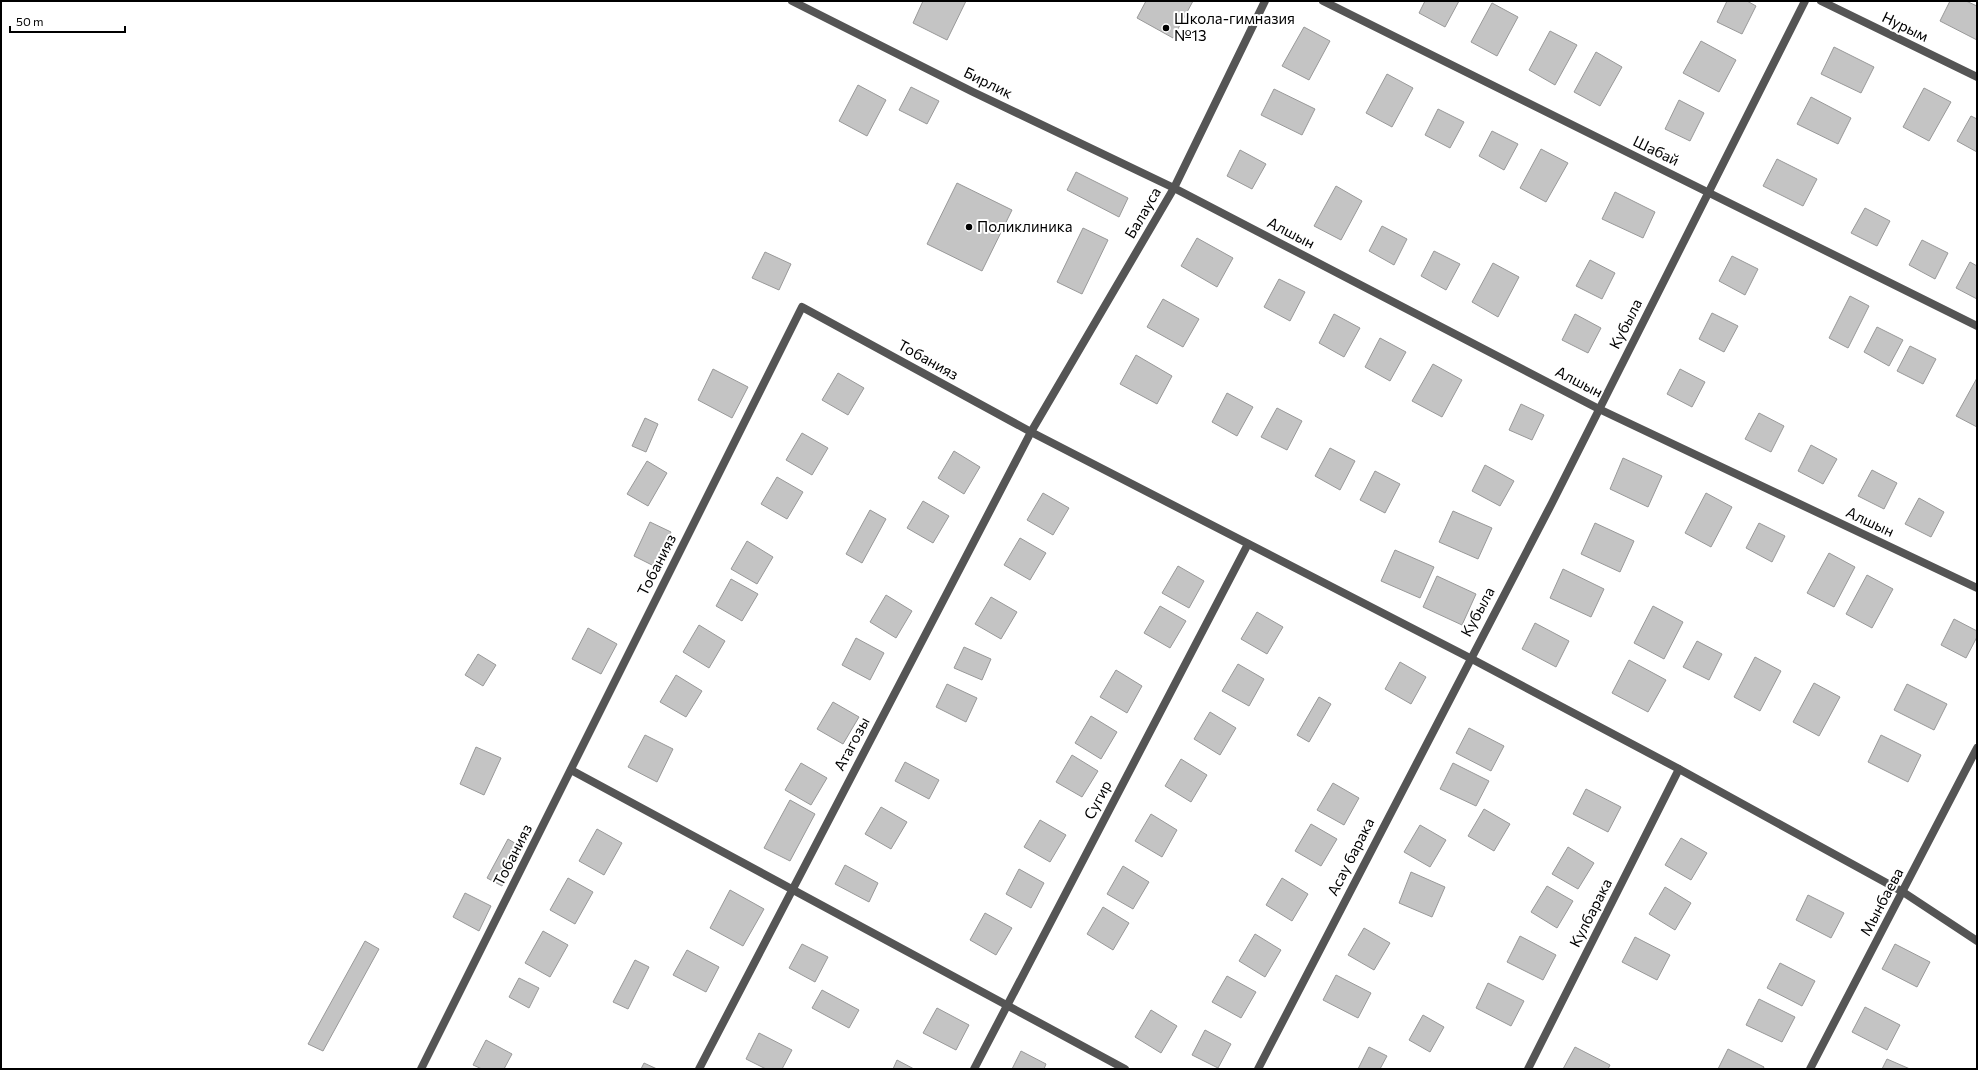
<svg xmlns="http://www.w3.org/2000/svg" width="1978" height="1070" font-family="Commissioner,sans-serif">
	<style>
		.building { fill: #c4c4c4; stroke: #999 }
		.lines { fill: none; stroke-linecap: round; stroke-linejoin: round }
		.minor { stroke: #555; stroke-width: 8 }
		.poi-dot { fill: #000; stroke: #fff; stroke-width: 1.5 }
		.labels { text-anchor: middle; stroke-width: 4; stroke-linejoin: round; paint-order: stroke }
		.poi-label { font-size: 15px; fill: #000; stroke: #fff; text-anchor: start }
		.street-label { font-size: 15px; fill: #000; stroke: #fff }
	</style>
	<rect width="100%" height="100%" fill="#fff"/>
	<g class="building">
		<path d="M923,1H966L947,40L913,23Z"/>
		<path d="M1146,1H1193L1173,38L1137,18Z"/>
		<path d="M1425,1H1459L1445,27L1419,13Z"/>
		<path d="M1727,1H1747L1756,6L1742,34L1717,22Z"/>
		<path d="M1950,1H1966L1977,6V40L1940,21Z"/>
		<path d="M1492,3L1518,17L1497,56L1471,42Z"/>
		<path d="M1304,27L1330,41L1309,80L1282,66Z"/>
		<path d="M1550,31L1577,45L1555,85L1529,70Z"/>
		<path d="M1701,41L1736,60L1719,92L1683,73Z"/>
		<path d="M1834,47L1874,67L1861,93L1821,74Z"/>
		<path d="M1596,52L1622,67L1600,106L1574,92Z"/>
		<path d="M1387,74L1413,88L1392,127L1366,113Z"/>
		<path d="M858,85L886,100L867,136L839,121Z"/>
		<path d="M911,87L939,101L927,124L899,110Z"/>
		<path d="M1924,88L1951,102L1929,141L1903,127Z"/>
		<path d="M1274,89L1315,109L1302,135L1261,115Z"/>
		<path d="M1811,97L1851,118L1838,144L1797,124Z"/>
		<path d="M1679,100L1704,113L1690,141L1665,129Z"/>
		<path d="M1438,109L1464,122L1450,148L1425,135Z"/>
		<path d="M1971,116L1977,119V152L1957,141Z"/>
		<path d="M1492,131L1518,144L1504,170L1479,156Z"/>
		<path d="M1541,149L1568,163L1546,202L1520,188Z"/>
		<path d="M1240,150L1266,164L1252,189L1227,176Z"/>
		<path d="M1777,159L1817,179L1803,206L1763,186Z"/>
		<path d="M1076,172L1128,198L1119,217L1067,190Z"/>
		<path d="M957,183L1012,210L982,271L927,244Z"/>
		<path d="M1336,186L1362,201L1341,240L1314,226Z"/>
		<path d="M1615,192L1655,212L1643,238L1602,219Z"/>
		<path d="M1865,208L1890,221L1877,246L1851,233Z"/>
		<path d="M1382,226L1407,239L1394,265L1369,251Z"/>
		<path d="M1083,228L1108,240L1082,294L1057,282Z"/>
		<path d="M1197,238L1233,258L1217,287L1181,266Z"/>
		<path d="M1922,240L1948,253L1935,279L1909,265Z"/>
		<path d="M1434,251L1460,264L1446,290L1421,276Z"/>
		<path d="M765,252L791,264L779,290L752,278Z"/>
		<path d="M1732,256L1758,269L1745,295L1719,281Z"/>
		<path d="M1590,260L1615,273L1602,299L1576,286Z"/>
		<path d="M1970,262L1977,266V299L1956,288Z"/>
		<path d="M1493,263L1519,277L1498,317L1472,302Z"/>
		<path d="M1279,279L1305,292L1290,321L1264,307Z"/>
		<path d="M1850,296L1869,306L1848,348L1829,338Z"/>
		<path d="M1163,299L1199,319L1183,347L1147,327Z"/>
		<path d="M1712,313L1738,326L1724,352L1699,339Z"/>
		<path d="M1334,314L1360,328L1344,357L1319,343Z"/>
		<path d="M1575,314L1601,328L1588,353L1562,340Z"/>
		<path d="M1877,327L1903,340L1889,366L1864,352Z"/>
		<path d="M1380,338L1406,352L1390,381L1365,367Z"/>
		<path d="M1910,346L1936,359L1923,384L1897,371Z"/>
		<path d="M1136,355L1172,376L1157,404L1120,384Z"/>
		<path d="M1433,364L1462,380L1442,417L1412,401Z"/>
		<path d="M713,369L748,387L732,418L698,400Z"/>
		<path d="M1680,369L1705,382L1692,407L1667,394Z"/>
		<path d="M838,373L864,388L848,415L822,400Z"/>
		<path d="M1977,378V427L1956,416Z"/>
		<path d="M1227,393L1253,407L1237,436L1212,422Z"/>
		<path d="M1521,404L1544,415L1532,440L1509,430Z"/>
		<path d="M1277,408L1302,421L1287,450L1261,437Z"/>
		<path d="M1759,413L1784,426L1771,452L1745,439Z"/>
		<path d="M645,418L658,424L646,452L632,446Z"/>
		<path d="M802,433L828,448L812,475L786,460Z"/>
		<path d="M1811,445L1837,459L1823,484L1798,471Z"/>
		<path d="M1330,448L1355,461L1340,490L1315,476Z"/>
		<path d="M954,451L980,467L964,494L938,478Z"/>
		<path d="M1623,458L1662,476L1648,507L1610,489Z"/>
		<path d="M647,461L667,473L648,506L627,494Z"/>
		<path d="M1485,465L1514,481L1500,506L1472,491Z"/>
		<path d="M1872,470L1897,483L1884,509L1858,496Z"/>
		<path d="M1375,471L1400,484L1385,513L1360,500Z"/>
		<path d="M777,477L803,492L787,519L761,504Z"/>
		<path d="M1043,493L1069,508L1053,535L1027,520Z"/>
		<path d="M1706,493L1732,507L1711,547L1685,533Z"/>
		<path d="M1919,498L1944,512L1931,537L1905,524Z"/>
		<path d="M923,501L949,516L933,543L907,528Z"/>
		<path d="M870,510L886,519L862,563L846,554Z"/>
		<path d="M1453,511L1492,528L1478,559L1439,542Z"/>
		<path d="M650,522L671,532L654,566L634,556Z"/>
		<path d="M1595,523L1634,541L1620,572L1581,554Z"/>
		<path d="M1759,523L1785,536L1772,562L1746,548Z"/>
		<path d="M1020,538L1046,553L1030,580L1004,565Z"/>
		<path d="M747,541L773,557L757,584L731,569Z"/>
		<path d="M1395,550L1434,567L1420,598L1381,581Z"/>
		<path d="M1829,553L1855,567L1834,607L1807,593Z"/>
		<path d="M1178,566L1204,581L1189,608L1162,593Z"/>
		<path d="M1563,569L1604,589L1591,617L1550,598Z"/>
		<path d="M1867,575L1893,589L1872,628L1846,614Z"/>
		<path d="M1437,576L1476,594L1462,625L1423,607Z"/>
		<path d="M731,579L758,594L742,621L716,606Z"/>
		<path d="M886,595L912,611L896,638L870,622Z"/>
		<path d="M991,597L1017,612L1001,639L975,624Z"/>
		<path d="M1160,606L1186,621L1170,648L1144,633Z"/>
		<path d="M1653,606L1683,622L1664,659L1634,643Z"/>
		<path d="M1257,612L1283,627L1267,654L1241,639Z"/>
		<path d="M1954,619L1977,631V637L1966,658L1941,645Z"/>
		<path d="M1535,623L1569,641L1556,667L1522,649Z"/>
		<path d="M699,625L725,641L709,668L683,652Z"/>
		<path d="M588,628L617,644L601,674L572,659Z"/>
		<path d="M856,638L884,653L870,680L842,665Z"/>
		<path d="M1697,641L1722,654L1709,680L1683,667Z"/>
		<path d="M964,647L991,659L982,680L954,668Z"/>
		<path d="M478,654L496,665L483,686L465,675Z"/>
		<path d="M1755,657L1781,671L1760,711L1734,697Z"/>
		<path d="M1629,660L1666,680L1648,712L1612,693Z"/>
		<path d="M1400,662L1426,677L1411,704L1385,689Z"/>
		<path d="M1238,664L1264,679L1249,706L1222,691Z"/>
		<path d="M1116,670L1142,686L1127,713L1100,697Z"/>
		<path d="M676,675L702,691L686,717L660,702Z"/>
		<path d="M1814,683L1840,697L1819,736L1793,722Z"/>
		<path d="M947,684L977,698L966,722L936,707Z"/>
		<path d="M1907,684L1947,704L1934,730L1894,710Z"/>
		<path d="M1319,697L1331,704L1309,742L1297,735Z"/>
		<path d="M833,702L859,717L843,744L817,729Z"/>
		<path d="M1210,712L1236,728L1220,755L1194,739Z"/>
		<path d="M1091,716L1117,732L1101,759L1075,743Z"/>
		<path d="M1469,728L1504,746L1491,771L1456,753Z"/>
		<path d="M645,735L673,749L657,782L628,767Z"/>
		<path d="M1881,735L1921,755L1908,782L1868,762Z"/>
		<path d="M476,747L501,758L484,795L460,784Z"/>
		<path d="M1072,755L1098,771L1082,797L1056,782Z"/>
		<path d="M1181,759L1207,775L1191,802L1165,786Z"/>
		<path d="M905,762L939,780L929,799L895,781Z"/>
		<path d="M801,763L827,778L811,805L785,790Z"/>
		<path d="M1453,763L1489,781L1476,806L1440,789Z"/>
		<path d="M1333,783L1359,798L1344,825L1317,810Z"/>
		<path d="M1586,789L1621,807L1608,832L1573,814Z"/>
		<path d="M790,800L815,814L790,861L764,848Z"/>
		<path d="M881,807L907,822L891,849L865,834Z"/>
		<path d="M1484,809L1510,824L1494,851L1468,836Z"/>
		<path d="M1151,814L1177,830L1162,857L1135,841Z"/>
		<path d="M1040,820L1066,835L1050,862L1024,847Z"/>
		<path d="M1311,824L1337,839L1321,866L1295,851Z"/>
		<path d="M1420,825L1446,840L1430,867L1404,852Z"/>
		<path d="M597,829L622,843L604,875L579,861Z"/>
		<path d="M1681,838L1707,853L1691,880L1665,865Z"/>
		<path d="M508,839L523,848L502,886L487,878Z"/>
		<path d="M1568,847L1594,863L1578,889L1552,874Z"/>
		<path d="M845,865L878,883L869,902L835,884Z"/>
		<path d="M1123,866L1149,882L1133,909L1107,894Z"/>
		<path d="M1019,869L1044,883L1031,908L1006,894Z"/>
		<path d="M1411,872L1445,887L1432,917L1399,903Z"/>
		<path d="M568,878L593,892L575,924L550,910Z"/>
		<path d="M1282,878L1308,894L1292,921L1266,905Z"/>
		<path d="M1547,886L1573,901L1557,928L1531,912Z"/>
		<path d="M1665,887L1691,903L1675,930L1649,914Z"/>
		<path d="M730,890L764,909L743,946L710,928Z"/>
		<path d="M465,893L491,906L479,931L453,917Z"/>
		<path d="M1808,895L1844,913L1831,938L1796,920Z"/>
		<path d="M1103,907L1129,923L1113,950L1087,934Z"/>
		<path d="M985,913L1012,928L996,955L970,940Z"/>
		<path d="M1364,928L1390,943L1374,970L1348,955Z"/>
		<path d="M543,931L568,945L550,977L525,963Z"/>
		<path d="M1255,934L1281,950L1265,977L1239,961Z"/>
		<path d="M1520,936L1556,955L1543,980L1507,962Z"/>
		<path d="M1635,937L1670,955L1657,980L1622,962Z"/>
		<path d="M365,941L379,949L323,1051L308,1044Z"/>
		<path d="M802,944L828,957L815,982L789,968Z"/>
		<path d="M1895,944L1930,962L1917,987L1882,969Z"/>
		<path d="M687,950L719,967L706,992L673,975Z"/>
		<path d="M635,960L649,967L628,1009L613,1002Z"/>
		<path d="M1780,963L1815,981L1802,1006L1767,988Z"/>
		<path d="M1336,975L1371,993L1358,1018L1323,1000Z"/>
		<path d="M1227,976L1256,992L1241,1018L1212,1002Z"/>
		<path d="M519,978L539,988L529,1008L509,997Z"/>
		<path d="M1488,983L1524,1001L1511,1026L1476,1008Z"/>
		<path d="M822,990L859,1010L849,1028L812,1008Z"/>
		<path d="M1759,999L1795,1017L1782,1042L1746,1025Z"/>
		<path d="M1865,1007L1900,1025L1887,1050L1852,1032Z"/>
		<path d="M937,1008L969,1025L956,1050L923,1033Z"/>
		<path d="M1151,1010L1177,1026L1161,1053L1135,1037Z"/>
		<path d="M1423,1015L1444,1027L1430,1052L1409,1040Z"/>
		<path d="M1205,1030L1231,1044L1218,1068L1192,1055Z"/>
		<path d="M759,1033L792,1050L782,1069H766L746,1059Z"/>
		<path d="M486,1040L512,1054L504,1069H482L473,1065Z"/>
		<path d="M1369,1047L1387,1056L1380,1069H1358Z"/>
		<path d="M1575,1047L1610,1065L1608,1069H1563Z"/>
		<path d="M1728,1049L1764,1067L1763,1069H1718Z"/>
		<path d="M1021,1051L1046,1064L1044,1069H1012Z"/>
		<path d="M1887,1059L1910,1069H1882Z"/>
		<path d="M897,1060L914,1069H893Z"/>
		<path d="M644,1063L657,1069H641Z"/>
	</g>
	<g class="lines">
		<g class="minor">
			<path d="M792,1L973,92L1174,188L1599,409L1977,588"/>
			<path d="M1323,1L1977,326"/>
			<path d="M1821,1L1977,77"/>
			<path d="M571,770L1125,1069"/>
			<path d="M421,1069L802,307L1031,432L1470,658L1679,769L1903,892L1977,941"/>
			<path d="M699,1069L1031,432L1174,188L1265,1"/>
			<path d="M974,1069L1248,544"/>
			<path d="M1258,1069L1552,503L1805,1"/>
			<path d="M1528,1069L1679,769"/>
			<path d="M1810,1069L1977,748"/>
		</g>
	</g>
	<g class="poi-dot">
		<circle cx="1166" cy="28" r="4"/>
		<circle cx="969" cy="227" r="4"/>
	</g>
	<g class="labels">
		<g class="poi-label">
			<text x="1174" y="24">Школа-гимназия<tspan x="1174" dy="17">№13</tspan></text>
			<text x="977" y="232">Поликлиника</text>
		</g>
		<g class="street-label">
			<text transform="translate(1905 27) rotate(26)" y="5">Нурым</text>
			<text transform="translate(988 83) rotate(26)" y="5">Бирлик</text>
			<text transform="translate(1656 151) rotate(26)" y="5">Шабай</text>
			<text transform="translate(1143 213) rotate(-60)" y="5">Балауса</text>
			<text transform="translate(1291 233) rotate(27)" y="5">Алшын</text>
			<text transform="translate(1626 324) rotate(-63)" y="5">Кубыла</text>
			<text transform="translate(928 360) rotate(29)" y="5">Тобанияз</text>
			<text transform="translate(1579 382) rotate(27)" y="5">Алшын</text>
			<text transform="translate(1870 522) rotate(25)" y="5">Алшын</text>
			<text transform="translate(657 565) rotate(-63)" y="5">Тобанияз</text>
			<text transform="translate(1478 612) rotate(-62)" y="5">Кубыла</text>
			<text transform="translate(852 744) rotate(-62)" y="5">Атагозы</text>
			<text transform="translate(1098 800) rotate(-62)" y="5">Сугир</text>
			<text transform="translate(513 855) rotate(-63)" y="5">Тобанияз</text>
			<text transform="translate(1351 857) rotate(-63)" y="5">Асау барака</text>
			<text transform="translate(1882 902) rotate(-62)" y="5">Мынбаева</text>
			<text transform="translate(1591 913) rotate(-63)" y="5">Кулбарака</text>
		</g>
	</g>
	<rect width="1978" height="1070" fill="none" stroke="#000000" stroke-width="4"/>
	<path d="M10 26v6h115v-6" fill="none" stroke="#000000" stroke-width="2"/>
	<text x="16" y="26" font-size="12" fill="#000000" stroke="#ffffff" stroke-width="3" paint-order="stroke">50 m</text>
</svg>
